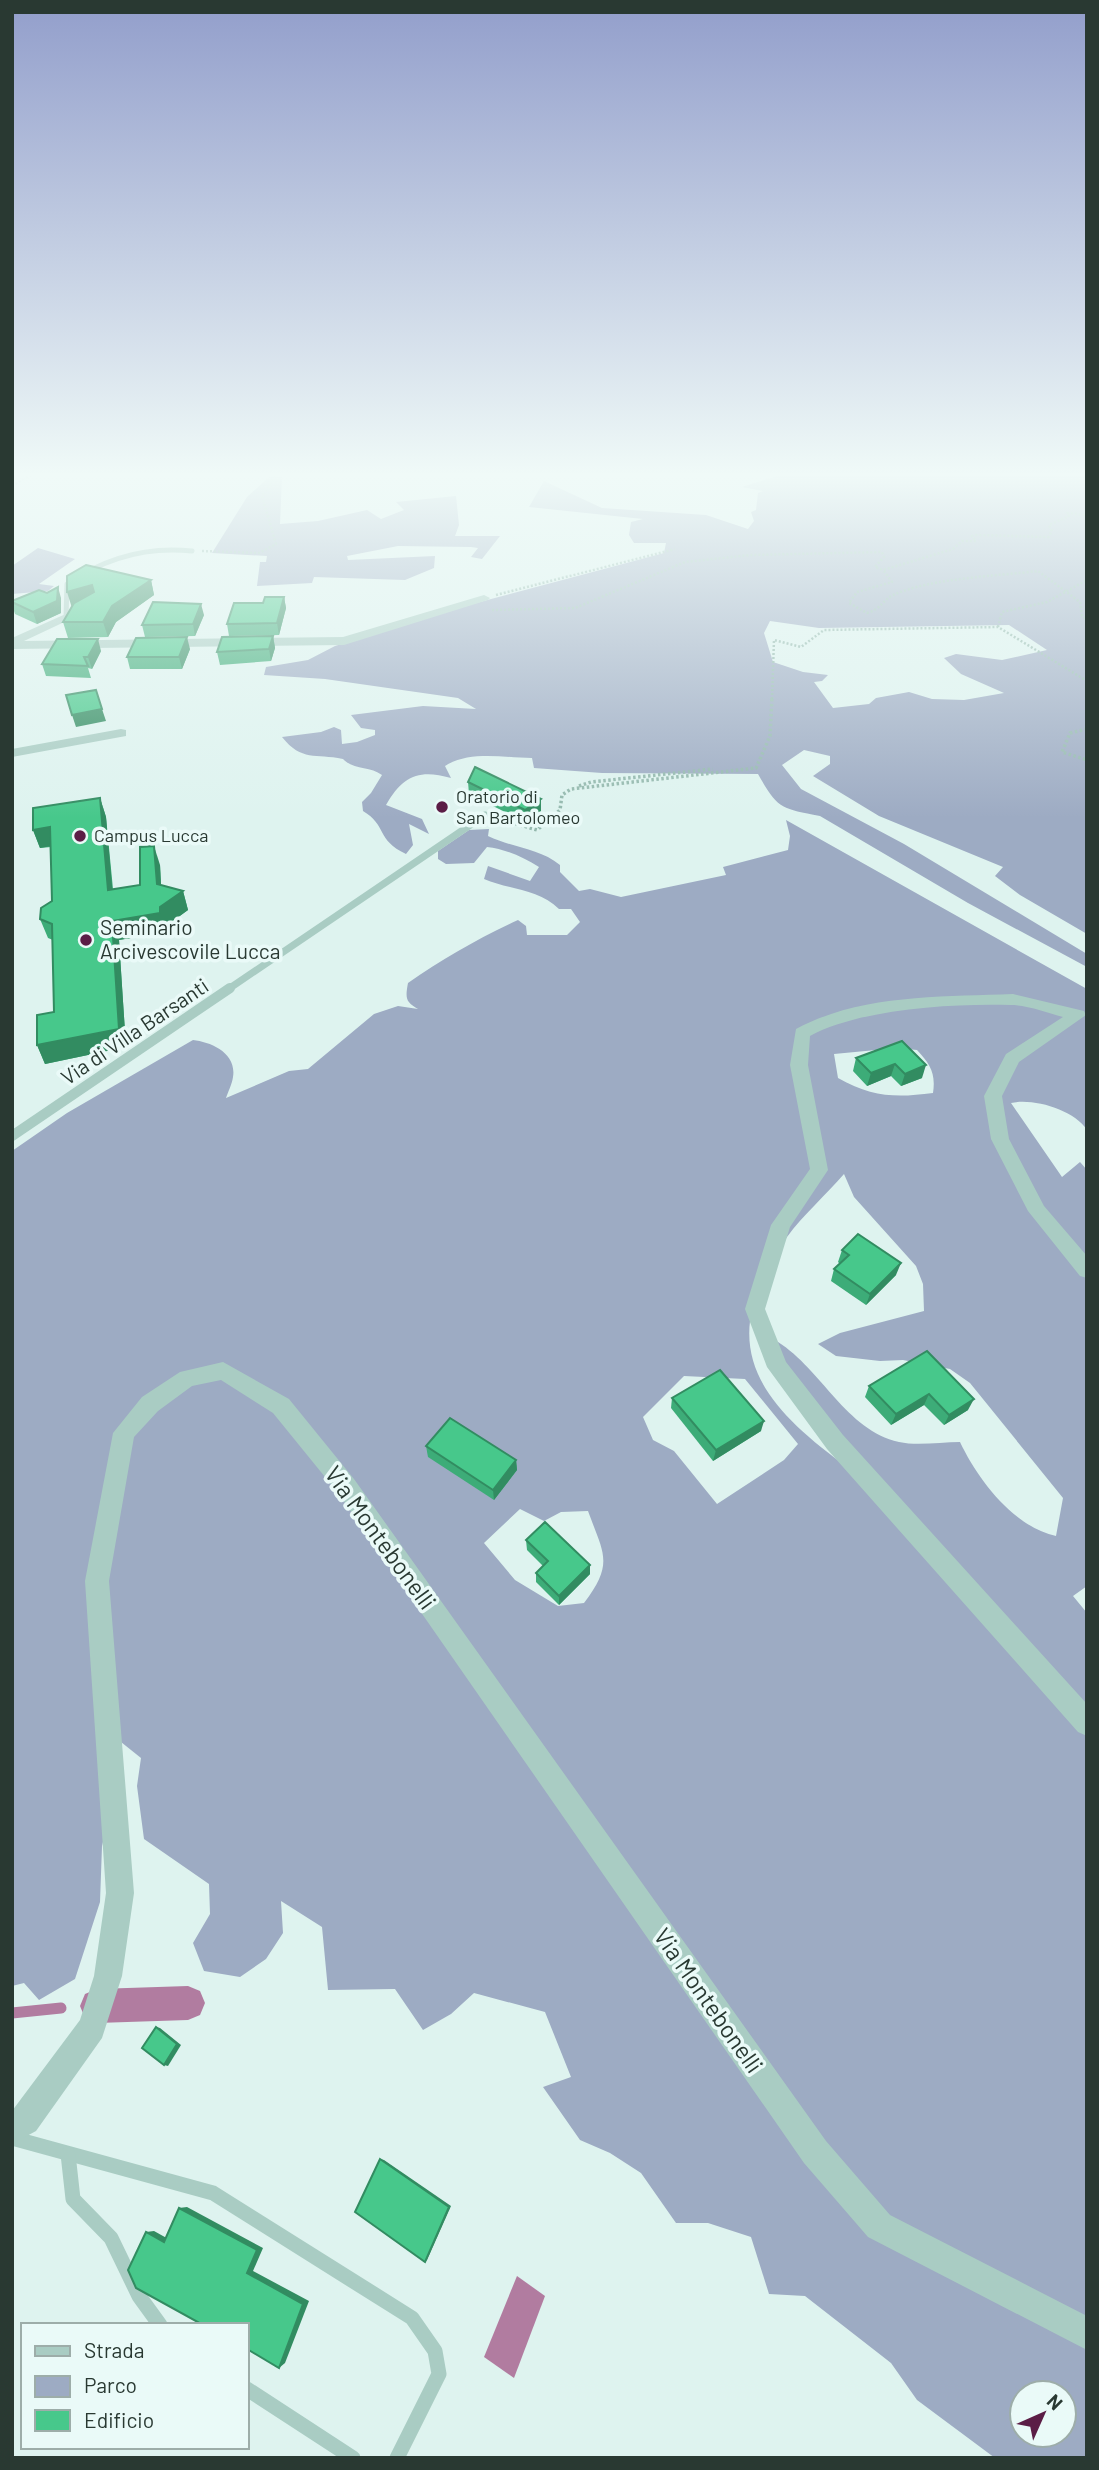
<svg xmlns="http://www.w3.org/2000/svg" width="1099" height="2470" font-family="Barlow,sans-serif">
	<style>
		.green { fill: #9dabc3; fill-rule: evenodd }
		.water { fill: #b17ca0 }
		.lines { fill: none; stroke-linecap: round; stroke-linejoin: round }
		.stream { stroke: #b17ca0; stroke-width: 11 }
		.canal { fill: #b17ca0; fill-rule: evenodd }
		.path-far1 { stroke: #93b8ad; stroke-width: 2.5; stroke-dasharray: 2 2; stroke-linecap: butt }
		.path { stroke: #93b8ad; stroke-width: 3.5; stroke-dasharray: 2.5 2.5; stroke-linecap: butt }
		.service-far3 { stroke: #a9ccc3; stroke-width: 5 }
		.service-far2 { stroke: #a9ccc3; stroke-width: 7 }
		.service-far1 { stroke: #a9ccc3; stroke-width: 10 }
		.service { stroke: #a9ccc3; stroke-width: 15 }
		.minor { fill: #a9ccc3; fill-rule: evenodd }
		.wall { fill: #3dac78 }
		.shaded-wall { fill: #328c61 }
		.building { fill: #47c88b; stroke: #328c61; stroke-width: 2 }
		.poi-dot { fill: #5b1d46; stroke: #eafaf8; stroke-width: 2.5 }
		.labels { text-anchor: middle; stroke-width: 7; stroke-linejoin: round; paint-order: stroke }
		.far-poi-label { font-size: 18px; fill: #293932; stroke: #eafaf8; text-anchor: start }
		.poi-label { font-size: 21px; fill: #293932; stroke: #eafaf8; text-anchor: start }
		.street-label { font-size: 21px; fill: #293932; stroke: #eafaf8 }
		.near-street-label { font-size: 24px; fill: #293932; stroke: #eafaf8 }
	</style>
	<rect width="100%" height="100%" fill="#def3ef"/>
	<g class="green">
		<path d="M755,472H1087V934L1020,895L995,876L1003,867L879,816L813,776L830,764V756L804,750L782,765L801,789L904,844L1087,954V967L968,903L820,816C780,808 778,809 758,774L602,773L534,768L532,758C504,758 470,750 445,766L451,778C420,769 403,775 386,805L422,819L429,834L409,824L413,845L406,854C376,840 387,825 363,811L362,802L371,793L382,775C370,766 353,770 343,759C315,753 302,762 282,737L321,732L334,727L341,730L342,744L357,742L375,735V730L361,728L351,715L423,706L476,709L458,698L325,679L264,675L266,667L308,660L335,646L476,603L664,553L666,543H634L629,535L631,522L643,519L529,507L544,481L602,508L706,515L748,529L754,521L751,512L756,510L758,493L763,491L742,487L777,476ZM770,621L819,628L1009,625L1047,650L1002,660L956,654L944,658L961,674L1004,693L964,700L932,699L909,692L876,698L869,704L833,708L814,682L822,681L828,675L803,672L773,662L764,633Z"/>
		<path d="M269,477H282L280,524L318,521L367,510L381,519L404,510L396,502L456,496L459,525L455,536H500L482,559L471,557L478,548L471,547L398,546L347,556L348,560L435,556L434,568L405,580L314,577L312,583L257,586L260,562H266L267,556L212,553L247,497Z"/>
		<path d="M38,548L75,559L39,584L54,586L48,591L12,594V566Z"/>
		<path d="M786,820L1087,989V1130C1074,1110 1034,1098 1011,1103L1062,1177L1080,1162L1087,1170V1586L1073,1596L1087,1613V2458H995L917,2400L891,2363L805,2296L769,2294L751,2237L708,2223H676L641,2173L610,2153L580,2140L543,2087L571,2077L545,2012L474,1993L451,2014L423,2030L395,1989L328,1990L322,1927L281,1901L283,1933L266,1959L240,1977L204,1971L193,1943L210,1914L209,1884L144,1839L137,1786L141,1758L116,1738L115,1792L102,1846L100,1902L75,1979L39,2000L24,1983L12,1986V1151L67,1113L193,1040C211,1042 237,1053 233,1077C232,1084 228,1092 226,1098L289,1071L308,1069L374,1014L398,1006L418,1009C406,1002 405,999 408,983C442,959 479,938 518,920L526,926L527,935H567L580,922L571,909H559C539,889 510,890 484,879L488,866L530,881L539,867C523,857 505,849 487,847L474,863L446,864L438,859V851L469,830L489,829L488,836C513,848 539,848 560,865V872L579,891L590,889L621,897L726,875L723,867L788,850L790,836ZM897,1048L917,1050C930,1064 936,1073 933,1093C895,1098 872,1097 838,1078L834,1054ZM844,1174L854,1197L916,1266L923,1284L924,1311L840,1333L818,1344L836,1356L880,1361L903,1360L950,1369L970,1383L1063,1498L1056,1536C1014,1527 978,1480 960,1442C941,1442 917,1446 899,1442C846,1430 822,1370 778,1342V1363L850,1469C757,1402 712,1344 787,1237C803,1215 826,1195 844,1174ZM684,1376L745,1379L798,1444L784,1460L717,1504L674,1451L653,1440L643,1417ZM520,1509L544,1521L561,1512L588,1511C604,1555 614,1563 584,1603L558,1606L515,1580L484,1543ZM1022,2393H1064V2435H1022Z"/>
	</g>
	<path class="water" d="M517,2276L545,2296L514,2378L484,2357Z"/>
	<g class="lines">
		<path class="stream" d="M12,2013L61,2008"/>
		<path class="canal" d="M188,1986L200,1991L205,2003L200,2015L188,2020L97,2023L85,2018L80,2006L85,1994L97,1989Z"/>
		<g class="path-far1">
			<path d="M12,486L35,472"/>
			<path d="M202,551L259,553L276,544L262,496L278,472"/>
			<path d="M884,571L892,582L857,592L849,603L867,613C881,609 883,600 893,595C931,578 996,576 1038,571L1080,602L1082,616L1087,619"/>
			<path d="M496,595L675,549"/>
			<path d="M492,610L575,608L685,562L750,555L882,552L884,557L875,567L883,570L953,549L962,541H976L972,536L976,535L1048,537L1052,531L1049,525L1069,516L1067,513L1087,515"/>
			<path d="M998,627L1002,612L1047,602L1087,580"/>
			<path d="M772,699L774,640L801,647L824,630L998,627L1087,681"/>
		</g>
		<g class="path">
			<path d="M1087,729L1070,733L1062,752L1087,760"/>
			<path d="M579,786L591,782L713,769"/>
			<path d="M496,818L537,830L560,810L562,795L571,789L756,768L770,736L772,697"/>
		</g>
		<path class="service-far3" d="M66,618L67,584C105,558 146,546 192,551"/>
		<path class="service-far2" d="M227,990L485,815"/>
		<path class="service-far1" d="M12,1136L230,988"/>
		<g class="service">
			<path d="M12,2138L213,2193L412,2318L435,2351L439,2374L397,2458"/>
			<path d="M68,2154L73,2199L111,2238L139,2296L160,2325"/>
			<path d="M247,2389L353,2458"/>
		</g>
		<g class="minor">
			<path d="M484,595L490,598L488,600L344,645L12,649V638L88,604L94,607L92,609L24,641L343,637Z"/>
			<path d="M121,729L126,730V736L12,757V749Z"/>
			<path d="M1013,994L1084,1011L1086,1015L1019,1062L1002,1096L1009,1139L1044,1206L1087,1256V1278L1080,1276L1028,1211L991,1139L984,1096L1006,1054L1063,1017C1047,1013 1028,1005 1011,1005C954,1003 859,1009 810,1036L808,1065L828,1170L790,1227L765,1309L786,1362L843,1435L1087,1704V1736L1078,1732L827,1449L767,1367L745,1309L771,1225L810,1169L790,1065L796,1029C861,994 941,997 1013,994Z"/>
			<path d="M223,1362L289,1399L354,1479L826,2141L890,2215L1087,2316V2350L868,2237L804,2163L338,1493L273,1413L221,1380L192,1386L158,1411L134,1437L109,1581L134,1893L122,1976L102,2038L36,2131L12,2144V2111L80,2020L94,1976L106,1893L85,1581L113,1433L142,1397L180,1372Z"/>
		</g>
	</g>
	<g class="wall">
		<path d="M151,580L154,595L116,622L108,637L68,638L63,622Z"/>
		<path d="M284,597L286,608L279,635L229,636L227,624L263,603Z"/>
		<path d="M61,598V613L37,624L15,614L12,605V601Z"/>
		<path d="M204,615L195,636L145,637L142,625Z"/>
		<path d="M273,636L275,648L271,661L220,665L217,652Z"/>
		<path d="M190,649L182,669H130L127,657Z"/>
		<path d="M101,651L92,669L88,668L91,678L46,676L42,664Z"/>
		<path d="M468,782L541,811L525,822L469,794Z"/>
		<path d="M100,798L106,817L113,889L140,885L160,865L161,885L183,891L188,910L166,926V932L119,940L126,1047L45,1064L37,1045L54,1012L53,940L48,938L40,919L52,901L51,847L40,848L33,830Z"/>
		<path d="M902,1041L922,1078L901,1086L891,1076L867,1086L853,1071L856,1058Z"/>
		<path d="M842,1250L896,1275L866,1305L831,1281L834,1269L840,1264L838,1262Z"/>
		<path d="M927,1351L968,1410L944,1425L924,1405L891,1425L865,1397L869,1386Z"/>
		<path d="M672,1398L761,1431L713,1461L671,1408Z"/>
		<path d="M426,1446L516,1460L517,1470L494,1500L428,1457Z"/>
		<path d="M526,1540L590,1574L559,1605L536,1582V1573L543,1566L527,1550Z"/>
	</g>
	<g class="shaded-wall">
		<path d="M151,580L154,595L116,622L108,637L103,622L112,606Z"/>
		<path d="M92,585L97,600L72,608L67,592Z"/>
		<path d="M58,587L61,598V613L37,624L33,612Z"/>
		<path d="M284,597L286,608L279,635L277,623Z"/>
		<path d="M201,604L204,615L195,636L193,624Z"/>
		<path d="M273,636L275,648L271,661L269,649Z"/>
		<path d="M187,637L190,649L182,669L179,657Z"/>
		<path d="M98,639L101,651L92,669L88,657Z"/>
		<path d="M102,709L106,721L76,727L72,715Z"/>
		<path d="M100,798L106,817L114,909L108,890Z"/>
		<path d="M541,799V811L525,822V810Z"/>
		<path d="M50,827L57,845L40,848L33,830Z"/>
		<path d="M154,846L160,865L162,903L157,884Z"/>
		<path d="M183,891L188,910L166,926V932L119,940L126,1047L45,1064L37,1045L112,921L160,907Z"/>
		<path d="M895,1064L891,1076L867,1086L871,1073Z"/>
		<path d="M926,1065L922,1078L901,1086L905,1074Z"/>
		<path d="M901,1263L896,1275L866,1305L870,1294Z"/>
		<path d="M929,1394L924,1405L891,1425L896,1414Z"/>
		<path d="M974,1399L968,1410L944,1425L949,1415Z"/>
		<path d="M764,1421L761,1431L713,1461L716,1450Z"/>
		<path d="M516,1460L517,1470L494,1500L493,1490Z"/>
		<path d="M590,1565V1574L559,1605V1596Z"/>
		<path d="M156,2027L160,2028L181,2045L168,2066L164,2065Z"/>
		<path d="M380,2159L384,2160L451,2206L427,2260L425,2262Z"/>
		<path d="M187,2207L263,2248L253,2271L309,2301L285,2363L279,2368L179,2208Z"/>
		<path d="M154,2231L172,2241L164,2242L146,2232Z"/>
	</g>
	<g class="building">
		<path d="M86,565L151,580L112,606L103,622H63L74,603L94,592L92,585L67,592V576Z"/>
		<path d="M58,587L57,601L33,612L12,602V601L39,590L47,593Z"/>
		<path d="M265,597H284L277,623L227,624L234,603H263Z"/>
		<path d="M153,602L201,604L193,624L142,625Z"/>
		<path d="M273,636L269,649L217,652L222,637Z"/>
		<path d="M187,637L179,657H127L136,638Z"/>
		<path d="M57,639H98L88,657H84L88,666L42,664Z"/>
		<path d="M96,690L102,709L72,715L66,695Z"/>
		<path d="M475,767L541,799L525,810L468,782Z"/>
		<path d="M100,798L108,890L140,885V847L154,846L157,884L183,891L160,907V913L112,921L119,1029L37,1045V1015L54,1012L52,924L40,919L41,908L52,901L50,827L33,830V808Z"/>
		<path d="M902,1041L926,1065L905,1074L895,1064L871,1073L856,1058Z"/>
		<path d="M858,1234L901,1263L870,1294L834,1269L849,1255L842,1250Z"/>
		<path d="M927,1351L974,1399L949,1415L929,1394L896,1414L869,1386Z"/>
		<path d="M720,1370L764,1421L716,1450L672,1398Z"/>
		<path d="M450,1418L516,1460L493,1490L426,1446Z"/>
		<path d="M545,1522L590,1565L559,1596L536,1573L548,1561L526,1540Z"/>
		<path d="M156,2027L177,2044L164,2065L142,2048Z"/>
		<path d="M380,2159L449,2207L425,2262L355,2212Z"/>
		<path d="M179,2208L257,2250L247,2273L303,2304L279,2368L247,2349V2325H203L136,2288L128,2270L146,2232L164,2242Z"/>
	</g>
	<linearGradient id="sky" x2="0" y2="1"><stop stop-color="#929ecb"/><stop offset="0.58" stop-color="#f0faf8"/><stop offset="1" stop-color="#f0faf8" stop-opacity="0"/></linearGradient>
	<rect width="1099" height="818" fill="url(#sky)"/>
	<g class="poi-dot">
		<circle cx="442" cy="807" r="7"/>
		<circle cx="80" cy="836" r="7"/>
		<circle cx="86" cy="940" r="7"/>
	</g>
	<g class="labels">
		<g class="far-poi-label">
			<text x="456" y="803">Oratorio di<tspan x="456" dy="21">San Bartolomeo</tspan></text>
			<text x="94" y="842">Campus Lucca</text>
		</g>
		<g class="poi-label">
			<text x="100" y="935">Seminario<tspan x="100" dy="24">Arcivescovile Lucca</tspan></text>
		</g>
		<g class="street-label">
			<text transform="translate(135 1032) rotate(-34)" y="7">Via di Villa Barsanti</text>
		</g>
		<g class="near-street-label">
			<text transform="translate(380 1538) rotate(54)" y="8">Via Montebonelli</text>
			<text transform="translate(708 2001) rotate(55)" y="8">Via Montebonelli</text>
		</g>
	</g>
	<rect width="1099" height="2470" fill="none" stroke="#293932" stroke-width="28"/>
	<rect x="21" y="2323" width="228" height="126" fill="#eafaf8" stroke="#9dada9" stroke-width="2"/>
	<rect x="35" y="2346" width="35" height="10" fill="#a9ccc3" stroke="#9dada9" stroke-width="2"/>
	<text x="84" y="2358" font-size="21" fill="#293932">Strada</text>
	<rect x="35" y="2376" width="35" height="21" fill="#9dabc3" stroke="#9dada9" stroke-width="2"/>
	<text x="84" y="2393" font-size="21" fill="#293932">Parco</text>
	<rect x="35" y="2410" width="35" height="21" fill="#47c88b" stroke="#9dada9" stroke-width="2"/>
	<text x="84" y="2428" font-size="21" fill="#293932">Edificio</text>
	<g transform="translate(1043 2414) rotate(45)"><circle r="33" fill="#eafaf8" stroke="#9dada9" stroke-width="2"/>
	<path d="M0-5L12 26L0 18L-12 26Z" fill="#5b1d46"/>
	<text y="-10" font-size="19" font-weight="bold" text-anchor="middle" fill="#293932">N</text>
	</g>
</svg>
